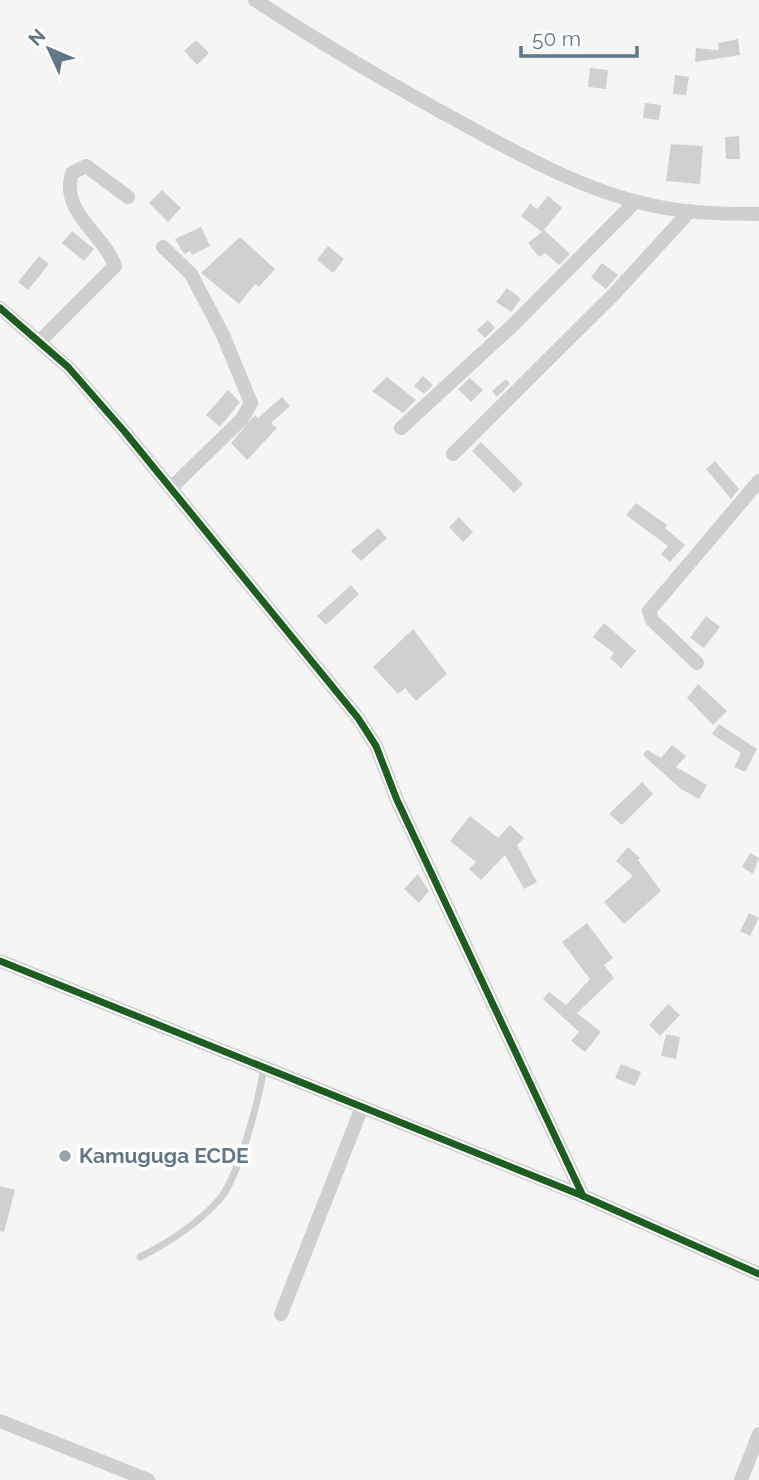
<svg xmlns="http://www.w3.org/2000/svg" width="759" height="1480" font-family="Raleway,sans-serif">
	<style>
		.building { fill: #cfd1d1 }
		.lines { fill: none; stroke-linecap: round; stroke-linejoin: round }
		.service { stroke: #ced0d0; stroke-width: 7 }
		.minor { stroke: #ced0d0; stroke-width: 14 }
		.cycleway-casing { stroke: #fff; stroke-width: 11 }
		.cycleway { stroke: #1b5e20; stroke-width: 7 }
		.poi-dot { fill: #95a3ac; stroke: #fff; stroke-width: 2.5 }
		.labels { text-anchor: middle; stroke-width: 7; stroke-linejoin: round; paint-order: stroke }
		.poi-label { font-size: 21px; font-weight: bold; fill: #627786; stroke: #fff; text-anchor: start }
	</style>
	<rect width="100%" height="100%" fill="#f5f5f3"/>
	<g class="building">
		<path d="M738,39L740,55L695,62L696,48L719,50L718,43Z"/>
		<path d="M196,40L209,53L197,65L184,51Z"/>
		<path d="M590,68L608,70L606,89L588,87Z"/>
		<path d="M675,75L689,77L686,95L673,94Z"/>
		<path d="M645,103L661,105L659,120L643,118Z"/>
		<path d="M739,136L740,159H726L725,137Z"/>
		<path d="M671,144L703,146L700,184L666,181Z"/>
		<path d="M162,190L181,208L168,222L149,203Z"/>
		<path d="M548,196L562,208L544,230L570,254L559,265L545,253L539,257L528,243L542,232L521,216L530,204L537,209Z"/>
		<path d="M201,227L210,246L192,255L190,251L184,254L175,239Z"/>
		<path d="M72,231L94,249L84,261L62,243Z"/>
		<path d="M240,237L275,269L259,287L255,284L239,304L201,273Z"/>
		<path d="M328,246L344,259L333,273L317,260Z"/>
		<path d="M39,256L49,264L28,290L18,282Z"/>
		<path d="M602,263L618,275L606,289L591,277Z"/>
		<path d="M507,288L521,299L511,312L496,302Z"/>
		<path d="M488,320L495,328L485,338L477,330Z"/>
		<path d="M423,376L433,385L424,394L414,386Z"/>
		<path d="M387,377L416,400L403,413L372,391Z"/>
		<path d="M470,378L483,390L471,402L458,389Z"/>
		<path d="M506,379L510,384L497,397L492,391Z"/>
		<path d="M228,390L240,402L220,427L206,415Z"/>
		<path d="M282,397L290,406L271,423L277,428L247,460L231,443L255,415L258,418Z"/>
		<path d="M481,442L523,484L514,493L472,451Z"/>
		<path d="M715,461L739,489L731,499L706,469Z"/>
		<path d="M636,503L667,525L665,528L685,545L670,562L661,554L668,546L626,515Z"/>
		<path d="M459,517L473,532L463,542L449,527Z"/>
		<path d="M378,528L387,538L361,561L351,551Z"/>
		<path d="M351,585L359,594L326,625L317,616Z"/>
		<path d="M706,616L720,627L704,648L690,638Z"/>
		<path d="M604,623L636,651L621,668L610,658L614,653L593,637Z"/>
		<path d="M413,629L447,674L416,701L405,688L398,694L373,667Z"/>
		<path d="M698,684L727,711L713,725L687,698Z"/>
		<path d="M719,724L757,749L745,772L734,767L741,753L712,734Z"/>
		<path d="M672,745L686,756L676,767L707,785L699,799L681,789L643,755L647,750L661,758Z"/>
		<path d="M642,782L653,794L622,825L609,814Z"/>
		<path d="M470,816L498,838L510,825L524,838L517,845L537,882L524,889L505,855L481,880L469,869L476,862L450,841Z"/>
		<path d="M628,847L640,858L638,860L661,891L624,924L604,902L633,876L616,861Z"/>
		<path d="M750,853L759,858L753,874L742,867Z"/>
		<path d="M418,874L429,891L419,903L404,889Z"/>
		<path d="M749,913L759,918L750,936L740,931Z"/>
		<path d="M587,923L613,958L604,965L614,978L577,1013L601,1032L585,1052L571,1041L579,1032L543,999L549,992L566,1005L590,979L562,942Z"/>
		<path d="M668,1004L680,1015L660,1036L649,1025Z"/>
		<path d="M666,1034L680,1037L676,1059L661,1056Z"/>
		<path d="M621,1064L641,1072L635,1086L615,1078Z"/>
		<path d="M0,1186L15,1190L4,1232L0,1231Z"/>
	</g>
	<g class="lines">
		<path class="service" d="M140,1257C168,1243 197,1224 219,1200C239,1177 259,1099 264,1067"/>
		<g class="minor">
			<path d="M255,0C325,46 395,87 469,127C522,156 579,187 638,202C678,213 718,214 759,214"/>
			<path d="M163,247L191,274L223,335L251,403L242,419L172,487"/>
			<path d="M0,308L68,367L124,431L358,718L376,746L397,800L583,1196"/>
			<path d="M41,340L115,266C104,234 60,213 72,173L86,166L128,197"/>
			<path d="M401,428L512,326L635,202"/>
			<path d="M453,454L614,294L690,211"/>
			<path d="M697,663L652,620L649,611L759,481"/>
			<path d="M0,961L583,1196L759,1274"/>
			<path d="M281,1314L362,1107"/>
			<path d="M0,1421L148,1480"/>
			<path d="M741,1480L759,1434"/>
		</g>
		<g class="cycleway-casing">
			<g id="cycleway">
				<path d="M0,308L68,367L124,431L358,718L376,746L397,800L583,1196"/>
				<path d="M0,961L583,1196L759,1274"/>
			</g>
		</g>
		<use href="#cycleway" class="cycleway"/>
	</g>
	<circle class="poi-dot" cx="65" cy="1156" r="7"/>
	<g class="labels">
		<g class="poi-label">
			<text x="79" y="1163">Kamuguga ECDE</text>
		</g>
	</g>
	<g transform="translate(49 49) rotate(314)" stroke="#ffffff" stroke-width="5" paint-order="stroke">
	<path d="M0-5L12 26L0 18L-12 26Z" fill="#627786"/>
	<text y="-10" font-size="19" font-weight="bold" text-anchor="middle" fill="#627786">N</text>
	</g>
	<path d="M521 46v10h116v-10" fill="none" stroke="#627786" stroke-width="3.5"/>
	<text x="532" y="46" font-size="21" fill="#627786" stroke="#ffffff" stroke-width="5" paint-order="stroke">50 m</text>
</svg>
